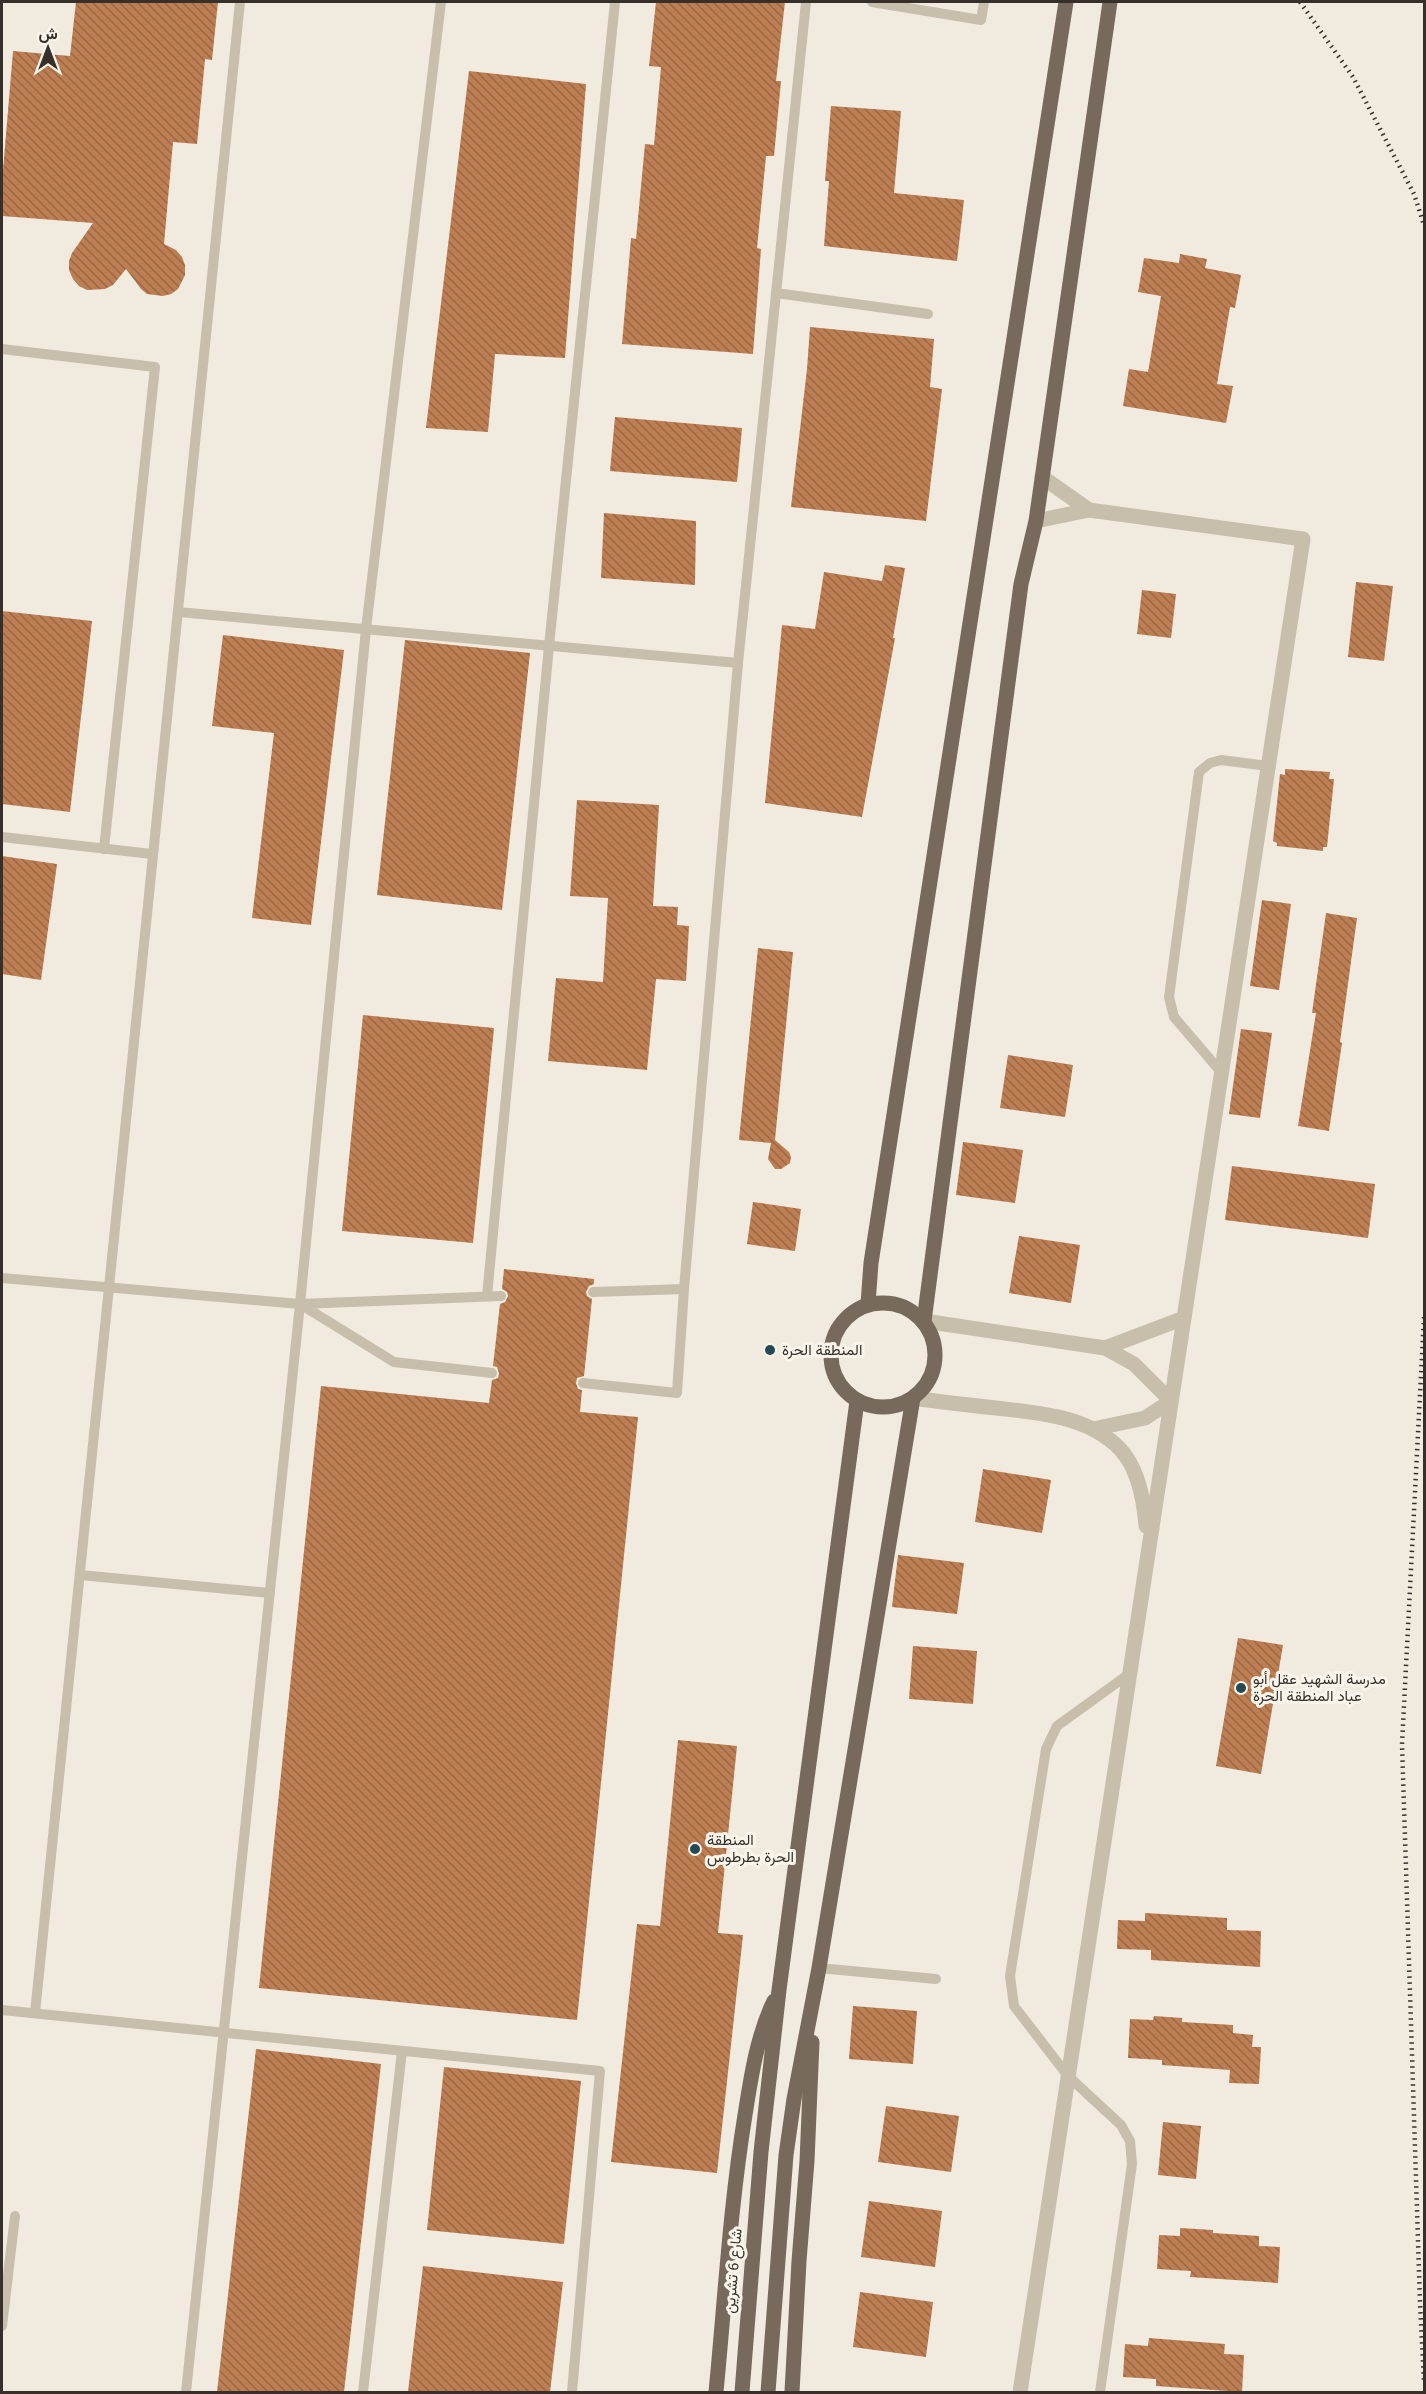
<svg xmlns="http://www.w3.org/2000/svg" width="1426" height="2394" font-family="'Fira Sans',Vazirmatn,sans-serif">
	<style>
		.building { fill: url(#building-back-hatch) }
		.lines { fill: none; stroke-linecap: round; stroke-linejoin: round }
		.lane { stroke: #c8beac; stroke-width: 10 }
		.street { stroke: #c8beac; stroke-width: 15 }
		.primary { stroke: #776a5d; stroke-width: 15 }
		.rail { stroke: #37302a; stroke-width: 4.5; stroke-dasharray: 1.5 4.5; stroke-linecap: butt }
		.poi-dot { fill: #234955; stroke: #f9f5eb; stroke-width: 2 }
		.labels { text-anchor: middle; stroke-width: 6; stroke-linejoin: round; paint-order: stroke }
		.poi-label { font-size: 15px; fill: #37302a; stroke: #f9f5eb; text-anchor: start }
		.street-label { font-size: 15px; fill: #37302a; stroke: #f9f5eb }
	</style>
	<defs>
		<pattern id="building-back-hatch" width="6" height="6" patternUnits="userSpaceOnUse" patternTransform="scale(1.5)"><rect width="6" height="6" fill="#bc7e52"/><path d="M-1 5l2 2M0 0l6 6M5-1l2 2" fill="none" stroke="#9a6844"/></pattern>
	</defs>
	<rect width="100%" height="100%" fill="#f1ebdf"/>
	<g class="building">
		<path d="M76,2H218L212,60L205,59L197,144L173,142L164,244L176,250L182,257L185,265V275L178,289L171,294L163,296L147,294L141,289L126,269L113,285L105,289L87,290L79,286L73,279L69,270V261L72,253L93,223L2,216V182L13,51L70,56Z"/>
		<path d="M656,2H785L776,81H781L774,156H766L757,248L761,249L753,354L622,344L631,238L636,239L645,144L654,145L661,67L649,66Z"/>
		<path d="M469,71L586,84L565,358L495,354L488,432L426,428Z"/>
		<path d="M831,106L901,111L894,193L964,200L957,261L824,246L829,181H825Z"/>
		<path d="M1180,254L1207,259L1205,268L1241,275L1235,308L1230,307L1217,384L1233,386L1226,423L1123,406L1129,369L1148,372L1161,296L1138,292L1144,258L1179,263Z"/>
		<path d="M810,327L934,339L930,387L942,389L926,521L791,507L807,369Z"/>
		<path d="M615,417L742,428L737,482L610,471Z"/>
		<path d="M604,513L696,521L695,585L601,578Z"/>
		<path d="M885,565L905,568L893,638H895L862,817L765,803L782,625L815,629L824,572L882,581Z"/>
		<path d="M1356,582L1393,586L1384,661L1348,657Z"/>
		<path d="M1142,590L1176,594L1171,638L1137,634Z"/>
		<path d="M2,611L92,621L70,812L2,804Z"/>
		<path d="M223,635L344,650L311,925L252,918L274,733L212,726Z"/>
		<path d="M405,640L530,653L502,910L377,895Z"/>
		<path d="M1285,769L1330,772L1329,779H1334L1327,847H1323V851L1277,846V843L1273,841L1280,774L1285,775Z"/>
		<path d="M577,800L659,805L653,906L678,907L677,925L689,926L686,981L656,979L647,1070L548,1061L556,978L603,982L608,898L570,896Z"/>
		<path d="M2,856L57,864L41,980L2,974Z"/>
		<path d="M1262,900L1291,904L1279,990L1250,986Z"/>
		<path d="M1326,913L1357,918L1340,1042L1342,1043L1329,1131L1298,1126L1316,1013H1312Z"/>
		<path d="M758,948L793,952L775,1140L789,1152L791,1157L790,1163L781,1169H775L768,1159L771,1143L739,1140Z"/>
		<path d="M363,1015L494,1028L473,1243L342,1231Z"/>
		<path d="M1241,1029L1272,1033L1260,1118L1229,1114Z"/>
		<path d="M1008,1055L1073,1065L1065,1117L1000,1108Z"/>
		<path d="M963,1142L1023,1150L1015,1203L956,1195Z"/>
		<path d="M1232,1166L1375,1184L1368,1238L1225,1220Z"/>
		<path d="M753,1202L801,1209L795,1251L747,1244Z"/>
		<path d="M1019,1236L1080,1245L1071,1303L1009,1293Z"/>
		<path d="M504,1269L594,1279V1284L589,1286L586,1292L587,1296L592,1299L584,1376L577,1378L576,1383L578,1389L582,1390L580,1412L638,1417L577,2020L259,1988L321,1386L489,1403L492,1380L498,1378L499,1373L497,1367L493,1366L500,1304L505,1302L508,1296L507,1292L502,1289Z"/>
		<path d="M983,1469L1051,1480L1042,1533L975,1522Z"/>
		<path d="M898,1555L964,1563L957,1614L892,1607Z"/>
		<path d="M1238,1638L1283,1645L1261,1774L1216,1766Z"/>
		<path d="M913,1646L977,1651L973,1704L909,1699Z"/>
		<path d="M678,1740L737,1746L718,1933L743,1935L717,2173L611,2162L637,1924L660,1926Z"/>
		<path d="M1145,1913L1227,1918V1930L1261,1931L1260,1967L1151,1960V1950L1117,1949L1118,1920L1145,1921Z"/>
		<path d="M853,2006L917,2011L913,2064L849,2059Z"/>
		<path d="M1154,2016L1182,2018V2022L1233,2025V2033L1253,2035L1252,2047H1261L1259,2084L1229,2083L1230,2070L1162,2065V2060L1128,2058L1130,2019L1153,2020Z"/>
		<path d="M256,2049L381,2064L344,2392H217Z"/>
		<path d="M444,2067L581,2081L564,2244L427,2230Z"/>
		<path d="M886,2106L959,2116L951,2172L878,2162Z"/>
		<path d="M1163,2122L1201,2126L1196,2179L1158,2175Z"/>
		<path d="M869,2201L942,2211L935,2267L861,2257Z"/>
		<path d="M1180,2228L1213,2230V2233L1259,2236V2246L1280,2247L1278,2283L1190,2277L1191,2271L1157,2269L1159,2235L1180,2236Z"/>
		<path d="M423,2266L563,2282L550,2392H408Z"/>
		<path d="M860,2292L933,2302L926,2357L853,2347Z"/>
		<path d="M1149,2338L1225,2344L1224,2354L1244,2355L1242,2392L1156,2386V2379L1123,2377L1125,2344L1148,2346Z"/>
	</g>
	<g class="lines">
		<g class="lane">
			<path d="M872,2L981,20L984,2"/>
			<path d="M776,293L928,314"/>
			<path d="M2,349L155,367L104,849"/>
			<path d="M178,612L738,663"/>
			<path d="M2,837L152,854"/>
			<path d="M1221,1072L1174,1017L1169,997L1199,772L1210,763L1221,760L1268,766"/>
			<path d="M2,1278L300,1304"/>
			<path d="M593,1292L684,1289"/>
			<path d="M487,1296L549,646L615,2"/>
			<path d="M492,1373L394,1362L300,1304L501,1296"/>
			<path d="M583,1383L677,1393L684,1289L738,663L806,2"/>
			<path d="M80,1575L270,1593"/>
			<path d="M819,1968L936,1979"/>
			<path d="M2,2010L600,2071L572,2392"/>
			<path d="M35,2013L240,2"/>
			<path d="M2,2326L15,2216"/>
			<path d="M186,2392L300,1304L366,629L441,2"/>
			<path d="M363,2392L402,2051"/>
			<path d="M1100,2392L1132,2164L1130,2141L1121,2125L1068,2076L1014,2006L1010,1976L1046,1749L1057,1726L1129,1674"/>
		</g>
		<g class="street">
			<path d="M1042,477L1089,510"/>
			<path d="M924,1321L1105,1348L1134,1364L1171,1401L1145,1418L1093,1429"/>
			<path d="M1105,1348L1184,1318"/>
			<path d="M913,1398C941,1402 968,1405 996,1408C1039,1413 1088,1416 1120,1449C1139,1469 1144,1501 1146,1526"/>
			<path d="M1020,2392L1303,539L1089,510L1036,521"/>
		</g>
		<g class="primary">
			<circle cx="883" cy="1355" r="52"/>
			<path d="M868,1304L871,1263L1066,2"/>
			<path d="M924,1321L1021,584L1036,521L1110,2"/>
			<path d="M716,2392C725,2300 730,2207 745,2115C751,2077 757,2036 774,2001"/>
			<path d="M742,2392L761,2152L779,1990L857,1401"/>
			<path d="M768,2392L786,2155L794,2099L819,1968L913,1398"/>
			<path d="M792,2392L799,2261L807,2161L812,2042"/>
		</g>
		<g class="rail">
			<path d="M1300,2L1353,77L1414,194L1424,225"/>
			<path d="M1424,1317L1402,1744L1420,2303L1424,2382"/>
		</g>
	</g>
	<g class="poi-dot">
		<circle cx="770" cy="1350" r="6"/>
		<circle cx="1241" cy="1688" r="6"/>
		<circle cx="695" cy="1849" r="6"/>
	</g>
	<g class="labels">
		<g class="poi-label">
			<text x="782" y="1355">المنطقة الحرة</text>
			<text x="1253" y="1684">مدرسة الشهيد عقل أبو<tspan x="1253" dy="17">عباد المنطقة الحرة</tspan></text>
			<text x="707" y="1845">المنطقة<tspan x="707" dy="17">الحرة بطرطوس</tspan></text>
		</g>
		<g class="street-label">
			<text transform="translate(733 2271) rotate(-85)" y="5">شارع 6 تشرين</text>
		</g>
	</g>
	<rect width="1426" height="2394" fill="none" stroke="#37302a" stroke-width="6"/>
	<g transform="translate(48 48)" stroke="#f9f5eb" stroke-width="4.5" paint-order="stroke">
	<path d="M0-4.5L10 22L0 15L-10 22Z" fill="#37302a"/>
	<text y="-9" font-size="16" font-weight="bold" text-anchor="middle" fill="#37302a">ش</text>
	</g>
</svg>
